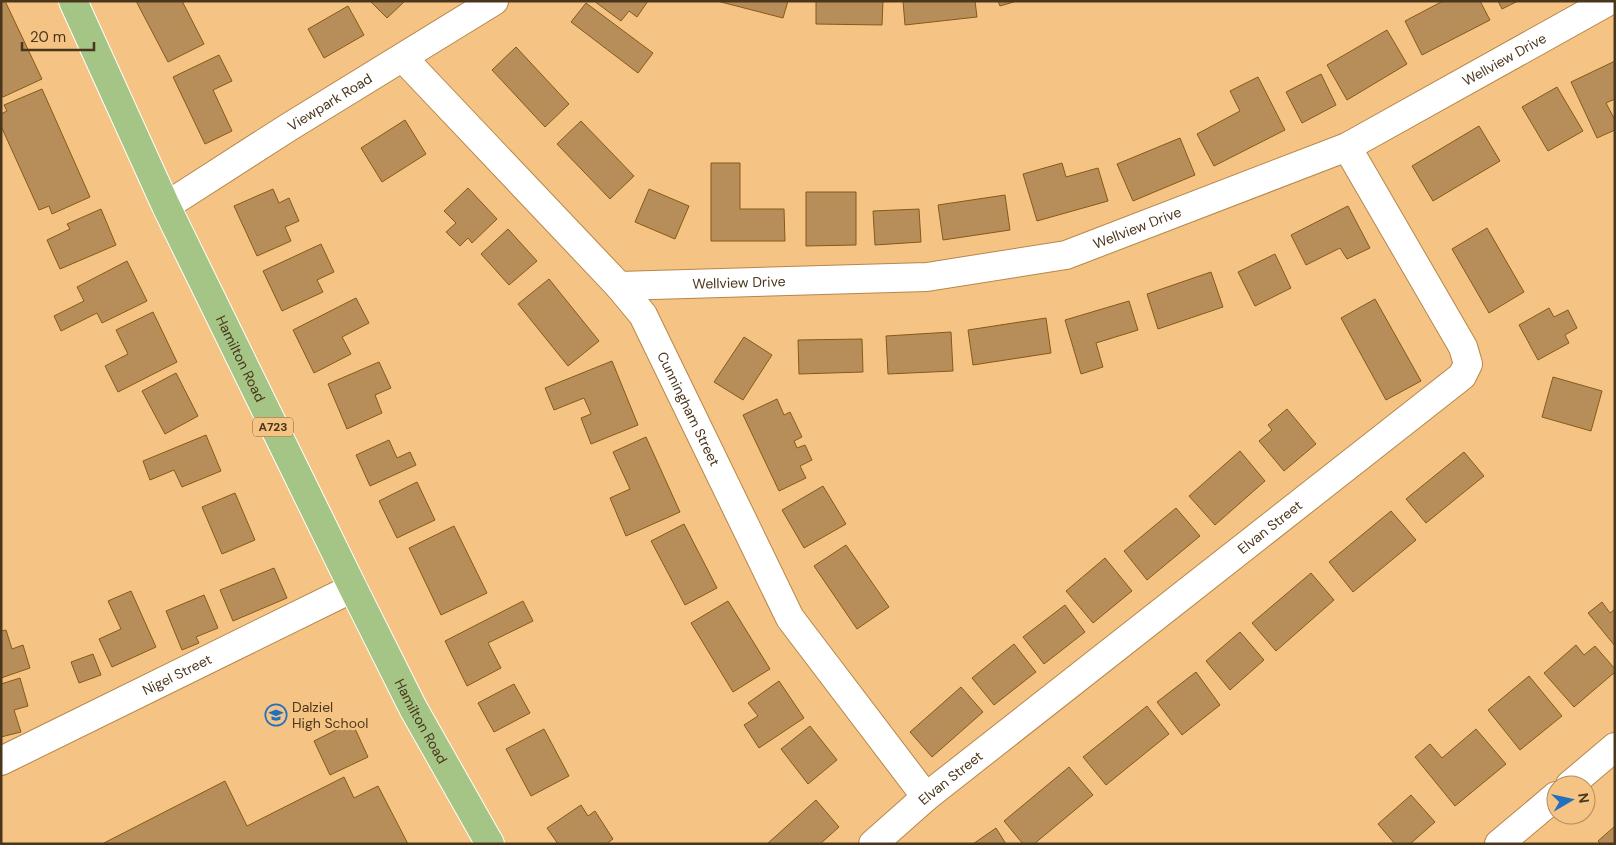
<svg xmlns="http://www.w3.org/2000/svg" width="1616" height="845" font-family="'DM Sans',sans-serif">
	<style>
		.building { fill: #b78e59; stroke: #865a15 }
		.lines { fill: none; stroke-linecap: round; stroke-linejoin: round }
		.minor-casing { stroke: #b68749; stroke-width: 30 }
		.major-casing { stroke: #fff; stroke-width: 30 }
		.minor { stroke: #fff; stroke-width: 28 }
		.major { stroke: #a4c585; stroke-width: 28 }
		.labels { text-anchor: middle; stroke-width: 4.5; stroke-linejoin: round; paint-order: stroke }
		.shield { fill: #f5c484; stroke: #7d613b; stroke-width: 1 }
		.shield-label { font-size: 12px; font-weight: bold; fill: #4a361c }
		.street-label { font-size: 14px; fill: #4a361c; stroke: #f5c484 }
		.poi-label { font-size: 14px; fill: #4a361c; stroke: #f5c484; text-anchor: start }
	</style>
	<rect width="100%" height="100%" fill="#f5c484"/>
	<g class="building">
		<path d="M1,1H5L42,79L3,97L1,94Z"/>
		<path d="M136,1H182L204,44L168,62Z"/>
		<path d="M370,1H405L387,18Z"/>
		<path d="M594,1H648L637,17L629,11L621,21Z"/>
		<path d="M717,1H788L783,18Z"/>
		<path d="M816,1H883L882,25L816,24Z"/>
		<path d="M903,1H975L977,17L905,25Z"/>
		<path d="M998,1H1017L1000,6Z"/>
		<path d="M1443,1H1480L1490,20L1422,55L1405,21Z"/>
		<path d="M1498,1H1518L1502,9Z"/>
		<path d="M586,3L653,53L638,73L571,22Z"/>
		<path d="M348,6L364,35L324,58L308,29Z"/>
		<path d="M1387,30L1407,64L1347,100L1327,65Z"/>
		<path d="M516,47L569,104L545,127L492,70Z"/>
		<path d="M219,55L232,81L213,90L232,131L205,144L173,77Z"/>
		<path d="M1615,61V99L1606,103L1615,120V130L1597,138L1571,82Z"/>
		<path d="M1321,74L1336,105L1302,123L1286,92Z"/>
		<path d="M1258,77L1285,130L1214,166L1197,134L1240,111L1230,91Z"/>
		<path d="M1557,87L1583,131L1548,151L1522,107Z"/>
		<path d="M42,89L90,197L52,214L49,206L39,210L1,126V114L7,111L4,105Z"/>
		<path d="M405,120L426,154L382,182L361,148Z"/>
		<path d="M581,121L634,176L610,199L557,144Z"/>
		<path d="M1479,126L1500,161L1433,201L1412,166Z"/>
		<path d="M1180,138L1195,175L1133,201L1117,164Z"/>
		<path d="M711,163H740V209H784L785,241H711Z"/>
		<path d="M1062,163L1066,177L1098,168L1108,201L1037,221L1023,174Z"/>
		<path d="M468,188L497,219L472,243L468,238L460,246L446,232L456,223L444,211Z"/>
		<path d="M273,189L279,203L289,198L299,221L285,227L291,241L257,256L234,206Z"/>
		<path d="M649,189L689,206L675,239L635,222Z"/>
		<path d="M806,192H856V245L806,246Z"/>
		<path d="M1005,195L1010,230L943,240L938,205Z"/>
		<path d="M1348,206L1370,248L1347,259L1340,248L1306,265L1291,235Z"/>
		<path d="M101,209L116,245L60,269L47,240L70,229L67,224Z"/>
		<path d="M919,209L921,242L875,245L873,211Z"/>
		<path d="M1487,228L1524,292L1489,313L1452,249Z"/>
		<path d="M508,229L537,261L509,285L481,254Z"/>
		<path d="M321,244L334,272L317,280L323,292L282,311L263,271Z"/>
		<path d="M1275,254L1291,288L1255,306L1238,272Z"/>
		<path d="M127,261L147,301L102,323L97,313L61,331L54,316L84,301L77,287Z"/>
		<path d="M1211,272L1223,307L1158,329L1147,294Z"/>
		<path d="M549,279L599,341L568,366L518,304Z"/>
		<path d="M356,298L369,323L342,337L351,354L314,373L293,330Z"/>
		<path d="M1375,299L1421,381L1386,400L1341,318Z"/>
		<path d="M1129,301L1138,330L1096,343L1103,367L1081,374L1065,320Z"/>
		<path d="M1549,308L1554,317L1568,310L1577,328L1565,335L1569,343L1538,360L1519,325Z"/>
		<path d="M153,312L177,362L118,392L105,366L128,354L116,330Z"/>
		<path d="M1046,318L1051,353L973,365L968,330Z"/>
		<path d="M951,332L953,371L888,374L886,336Z"/>
		<path d="M744,337L772,355L743,400L714,382Z"/>
		<path d="M862,339L863,372L799,374L798,340Z"/>
		<path d="M612,361L638,425L591,444L581,418L591,414L584,398L554,410L545,388Z"/>
		<path d="M379,362L391,388L375,395L382,413L347,429L328,384Z"/>
		<path d="M176,373L198,416L165,434L142,391Z"/>
		<path d="M1553,377L1602,391L1591,431L1542,417Z"/>
		<path d="M777,399L784,415L790,412L802,437L794,441L797,448L805,445L812,460L800,466L806,478L779,491L743,415Z"/>
		<path d="M1287,409L1316,444L1284,471L1259,441L1272,430L1268,425Z"/>
		<path d="M206,435L221,471L182,487L174,470L150,480L143,461Z"/>
		<path d="M646,437L680,512L626,536L610,498L630,489L613,452Z"/>
		<path d="M389,440L397,458L410,452L416,465L370,486L356,455Z"/>
		<path d="M1240,451L1265,481L1215,525L1189,496Z"/>
		<path d="M1464,452L1484,476L1426,523L1406,499Z"/>
		<path d="M417,482L435,520L397,538L379,501Z"/>
		<path d="M823,486L846,524L804,548L782,510Z"/>
		<path d="M235,493L255,540L222,554L202,507Z"/>
		<path d="M1176,508L1200,536L1147,580L1124,551Z"/>
		<path d="M1391,511L1416,540L1353,592L1329,562Z"/>
		<path d="M684,524L717,588L685,605L651,541Z"/>
		<path d="M454,526L487,593L441,615L409,548Z"/>
		<path d="M846,545L889,607L857,629L814,566Z"/>
		<path d="M1105,558L1132,591L1093,623L1066,591Z"/>
		<path d="M274,568L287,598L233,621L220,590Z"/>
		<path d="M1311,573L1334,600L1276,651L1252,623Z"/>
		<path d="M131,591L156,647L112,667L99,639L121,629L108,601Z"/>
		<path d="M204,595L218,628L196,637L199,643L182,650L166,611Z"/>
		<path d="M523,601L533,621L488,643L501,668L467,686L445,641Z"/>
		<path d="M728,601L770,669L733,692L691,623Z"/>
		<path d="M1602,602L1610,613L1615,609V646L1588,613Z"/>
		<path d="M1065,605L1085,632L1044,664L1023,637Z"/>
		<path d="M6,630L12,649L23,645L30,668L1,678V631Z"/>
		<path d="M1240,632L1264,660L1230,690L1206,661Z"/>
		<path d="M1014,644L1036,672L994,705L972,678Z"/>
		<path d="M1576,645L1584,655L1595,646L1615,669V672L1574,707L1544,673Z"/>
		<path d="M93,654L101,675L79,683L71,662Z"/>
		<path d="M1196,672L1220,705L1182,735L1157,702Z"/>
		<path d="M1529,676L1562,716L1520,750L1488,710Z"/>
		<path d="M20,678L28,706L14,710L21,732L1,737V684Z"/>
		<path d="M779,681L804,718L759,748L744,725L758,716L748,703Z"/>
		<path d="M514,684L530,713L494,732L478,703Z"/>
		<path d="M961,687L983,712L932,757L910,732Z"/>
		<path d="M1147,706L1169,734L1106,785L1083,757Z"/>
		<path d="M352,722L368,757L330,775L314,741Z"/>
		<path d="M810,726L837,760L808,784L781,749Z"/>
		<path d="M544,729L569,776L531,796L506,749Z"/>
		<path d="M1476,729L1506,764L1455,806L1415,757L1430,744L1442,758Z"/>
		<path d="M1069,767L1093,795L1034,844H1023L1004,821Z"/>
		<path d="M344,777L354,798L378,786L408,844H102L225,781L247,826Z"/>
		<path d="M1411,795L1435,822L1410,844H1395L1378,824Z"/>
		<path d="M816,800L839,827L820,844H767Z"/>
		<path d="M581,805L588,816L595,811L613,839L606,844H558L547,828Z"/>
		<path d="M1615,826V844H1601L1598,841Z"/>
		<path d="M996,828L1006,844H973Z"/>
	</g>
	<g class="lines">
		<g class="minor-casing">
			<g id="minor">
				<path id="s1" d="M403,58L619,286L643,315L790,618L926,797"/>
				<path id="s2" d="M166,206L289,127L494,1"/>
				<path id="s3" d="M619,286L927,277L1066,255L1347,147L1609,1"/>
				<path id="s4" d="M1,761L353,588"/>
				<path d="M1570,785L1615,747"/>
				<path id="s5" d="M873,844L926,797L1462,376L1468,364L1463,347L1347,147"/>
				<path d="M1499,844L1556,796"/>
			</g>
		</g>
		<g class="major-casing">
			<g id="major">
				<path id="s6" d="M73,1L166,206L353,588L413,708L490,844"/>
			</g>
		</g>
		<use href="#minor" class="minor"/>
		<use href="#major" class="major"/>
	</g>
	<defs>
		<g id="school-ring" transform="scale(1.125)"><circle r="9.5" fill="#f5c484" stroke="#2370bf" stroke-width="1.5"/><path d="M0-5L7-2L0 1L-7-2ZM-4 1L0 2.5L4 1V4Q0 6-4 4Z" fill="#2370bf"/></g>
	</defs>
	<g fill-rule="evenodd">
		<use href="#school-ring" x="276" y="715"/>
	</g>
	<g class="labels">
		<rect class="shield" x="253" y="417.5" width="40" height="19" rx="4"/>
		<g class="shield-label">
			<text x="273" y="431">A723</text>
		</g>
		<g class="street-label">
			<text dy="5" stroke="none"><textPath href="#s3" startOffset="930">Wellview Drive</textPath></text>
			<text dy="5" stroke="none"><textPath href="#s2" startOffset="194">Viewpark Road</textPath></text>
			<text dy="5" stroke="none"><textPath href="#s3" startOffset="525">Wellview Drive</textPath></text>
			<text dy="5" stroke="none"><textPath href="#s3" startOffset="120">Wellview Drive</textPath></text>
			<text dy="5" stroke="none"><textPath href="#s6" startOffset="395">Hamilton Road</textPath></text>
			<text dy="5" stroke="none"><textPath href="#s1" startOffset="456">Cunningham Street</textPath></text>
			<text dy="5" stroke="none"><textPath href="#s5" startOffset="508">Elvan Street</textPath></text>
			<text dy="5" stroke="none"><textPath href="#s4" startOffset="196">Nigel Street</textPath></text>
			<text dy="5" stroke="none"><textPath href="#s6" startOffset="800">Hamilton Road</textPath></text>
			<text dy="5" stroke="none"><textPath href="#s5" startOffset="102">Elvan Street</textPath></text>
		</g>
		<g class="poi-label">
			<text x="292" y="712">Dalziel<tspan x="292" dy="16">High School</tspan></text>
		</g>
	</g>
	<rect width="1616" height="845" fill="none" stroke="#4a361c" stroke-width="5"/>
	<g transform="translate(1571 800) rotate(81)"><circle r="24" fill="#f5c484" stroke="#b18b5a"/>
	<path d="M0-4L9 19L0 12L-9 19Z" fill="#2370bf"/>
	<text y="-8" font-size="14" font-weight="bold" text-anchor="middle" fill="#4a361c">N</text>
	</g>
	<path d="M22 42v8h72v-8" fill="none" stroke="#4a361c" stroke-width="2.5"/>
	<text x="30" y="42" font-size="15" fill="#4a361c" stroke="#f5c484" stroke-width="4" paint-order="stroke">20 m</text>
</svg>
